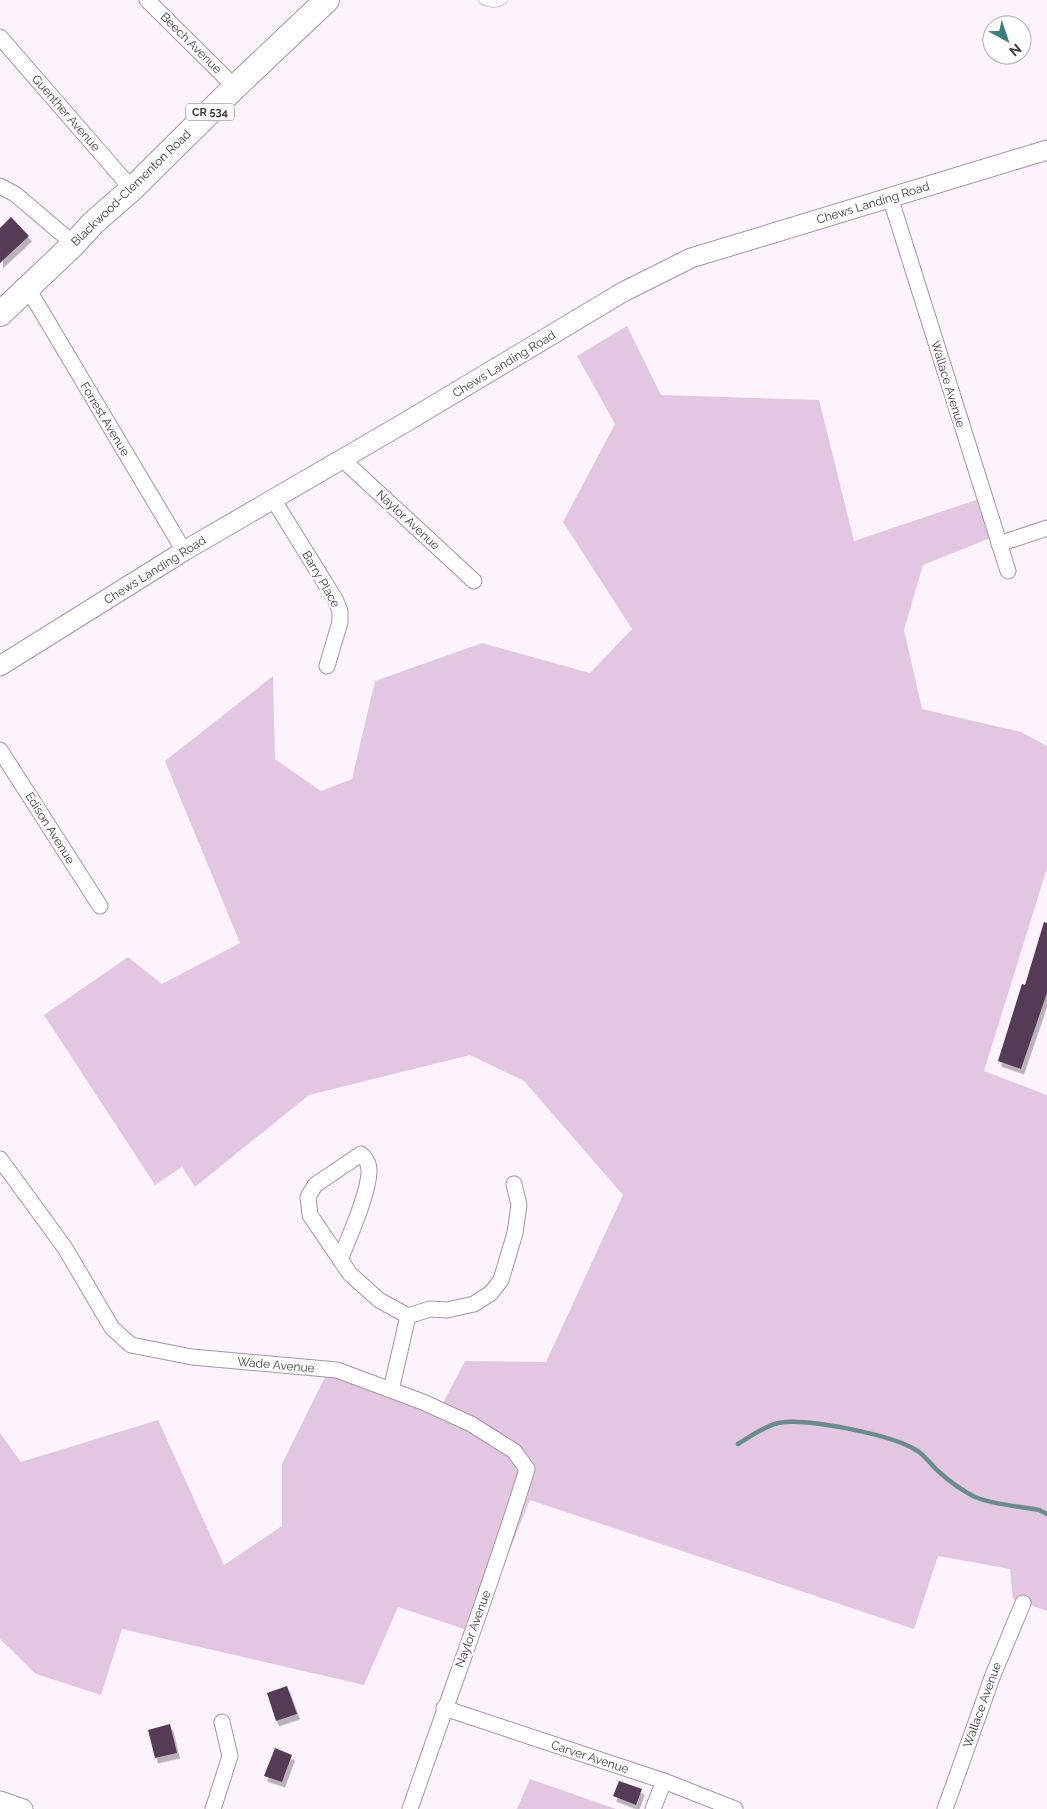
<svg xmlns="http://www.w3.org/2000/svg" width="1047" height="1809" font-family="Raleway,sans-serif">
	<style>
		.green { fill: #e3c7e2 }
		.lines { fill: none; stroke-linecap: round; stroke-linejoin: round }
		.stream { stroke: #698d8a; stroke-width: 4.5 }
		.building { fill: #573a56; filter: url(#shadow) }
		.service-casing { stroke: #a893a8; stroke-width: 9 }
		.minor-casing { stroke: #a893a8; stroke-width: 17 }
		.tertiary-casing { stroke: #a893a8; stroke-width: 21 }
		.primary-casing { stroke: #a893a8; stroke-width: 26 }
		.service { stroke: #fff; stroke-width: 8 }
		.minor { stroke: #fff; stroke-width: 15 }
		.tertiary { stroke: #fff; stroke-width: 19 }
		.primary { stroke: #fff; stroke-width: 24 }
		.labels { text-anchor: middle; stroke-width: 5; stroke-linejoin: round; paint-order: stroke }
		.shield { fill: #fff; stroke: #797379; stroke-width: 1 }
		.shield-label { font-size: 11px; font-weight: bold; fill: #40373f }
		.street-label { font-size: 12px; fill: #40373f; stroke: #fff }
	</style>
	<defs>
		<filter id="shadow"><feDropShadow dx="3" dy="5.5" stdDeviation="0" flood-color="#0004"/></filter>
	</defs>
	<rect width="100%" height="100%" fill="#fcf3fc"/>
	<g class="green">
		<path d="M627,326L661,395L819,400L854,541L982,498L993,537L923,565L904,630L922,709L1021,732L1047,746V868L984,1071L1047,1095V1611L1013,1599L1010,1569L938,1556L914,1629L530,1500L476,1633L398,1607L364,1685L122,1629L101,1695L36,1674L0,1639V1433L21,1462L158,1420L224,1565L282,1526V1464L327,1373L443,1403L465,1361L546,1362L623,1195L524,1081L470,1055L309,1095L195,1187L182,1167L155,1185L44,1015L128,957L162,984L240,943L165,761L273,676L275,759L321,791L352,779L375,681L482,643L590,673L632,629L563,522L615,424L577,356Z"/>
		<path d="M530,1779L616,1809H517Z"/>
	</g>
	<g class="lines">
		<path class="stream" d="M738,1444C751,1436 763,1427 778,1423C805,1417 892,1435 916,1450C925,1455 930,1464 938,1471C949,1481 961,1490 975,1497C994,1505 1019,1506 1039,1510L1047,1514"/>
	</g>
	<g class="building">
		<path d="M11,217L29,236L0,263V228Z"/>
		<path d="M1044,922L1047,923V993L1021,1069L998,1061L1022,984L1025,985Z"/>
		<path d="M287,1686L297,1714L276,1721L267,1693Z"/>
		<path d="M170,1724L177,1753L155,1758L148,1730Z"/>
		<path d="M275,1748L292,1755L282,1782L264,1776Z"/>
		<path d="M619,1781L642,1789L636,1805L613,1796Z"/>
	</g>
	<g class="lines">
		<g class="service-casing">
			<path id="service" d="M483,0C489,4 498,4 503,0"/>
		</g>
		<g class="minor-casing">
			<g id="minor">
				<path d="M147,0L235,87"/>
				<path d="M0,37L132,189"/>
				<path d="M0,186L15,194L74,244"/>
				<path d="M890,197L1008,571"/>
				<path d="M27,287L184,551"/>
				<path d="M342,459L474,581"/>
				<path d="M273,499L335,599L340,611V622L327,666"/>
				<path d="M999,544L1047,528"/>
				<path d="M0,750L100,906"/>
				<path d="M0,1159L65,1248L112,1328L131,1345L192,1357L337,1370L423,1402L471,1424L514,1451L527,1469C492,1583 449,1696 410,1809"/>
				<path d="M340,1260C349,1237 369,1193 369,1171C369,1163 366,1159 361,1154L315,1185L308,1197L310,1215L350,1274L379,1300L408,1316"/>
				<path d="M408,1316L430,1309L447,1310L474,1304L491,1293L501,1280L515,1233L519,1205L514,1184"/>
				<path d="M391,1390L408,1316"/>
				<path d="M444,1708L664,1781L735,1809"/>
				<path d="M213,1809L230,1756L222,1722"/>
				<path d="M653,1809L664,1781"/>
				<path d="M945,1809L993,1675L1023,1603"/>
			</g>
		</g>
		<g class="tertiary-casing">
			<g id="tertiary">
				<path d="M0,666L184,551L406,422L623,292L691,258L1047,150"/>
				<path d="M0,1801L23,1809"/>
			</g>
		</g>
		<g class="primary-casing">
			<path id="primary" d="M0,314L74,244L93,223L132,189L235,87L327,0"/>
		</g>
		<use href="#service" class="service"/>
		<use href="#minor" class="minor"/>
		<use href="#tertiary" class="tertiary"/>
		<use href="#primary" class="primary"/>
	</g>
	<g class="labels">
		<rect class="shield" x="186" y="103.5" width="48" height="17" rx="4"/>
		<g class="shield-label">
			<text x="210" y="116">CR 534</text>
		</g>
		<g class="street-label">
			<text transform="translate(191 43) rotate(45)" y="4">Beech Avenue</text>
			<text transform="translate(66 113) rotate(49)" y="4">Guenther Avenue</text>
			<text transform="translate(131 188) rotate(-44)" y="4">Blackwood-Clementon Road</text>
			<text transform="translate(873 203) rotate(-17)" y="4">Chews Landing Road</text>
			<text transform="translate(504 364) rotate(-31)" y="4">Chews Landing Road</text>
			<text transform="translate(948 384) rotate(73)" y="4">Wallace Avenue</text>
			<text transform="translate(105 419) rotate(59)" y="4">Forrest Avenue</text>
			<text transform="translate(408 520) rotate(43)" y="4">Naylor Avenue</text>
			<text transform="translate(155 570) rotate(-32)" y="4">Chews Landing Road</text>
			<text transform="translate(321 579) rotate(60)" y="4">Barry Place</text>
			<text transform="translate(50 828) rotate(58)" y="4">Edison Avenue</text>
			<text transform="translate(276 1365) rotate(5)" y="4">Wade Avenue</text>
			<text transform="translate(473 1629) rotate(-70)" y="4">Naylor Avenue</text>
			<text transform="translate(982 1705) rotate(-70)" y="4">Wallace Avenue</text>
			<text transform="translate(590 1757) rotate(18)" y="4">Carver Avenue</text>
		</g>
	</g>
	<g transform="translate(1007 40) rotate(140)"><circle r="24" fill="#ffffff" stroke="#b3afb2"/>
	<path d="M0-4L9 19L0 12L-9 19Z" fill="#3b8179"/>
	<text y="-8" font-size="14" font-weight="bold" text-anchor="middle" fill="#40373f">N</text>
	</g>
</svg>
